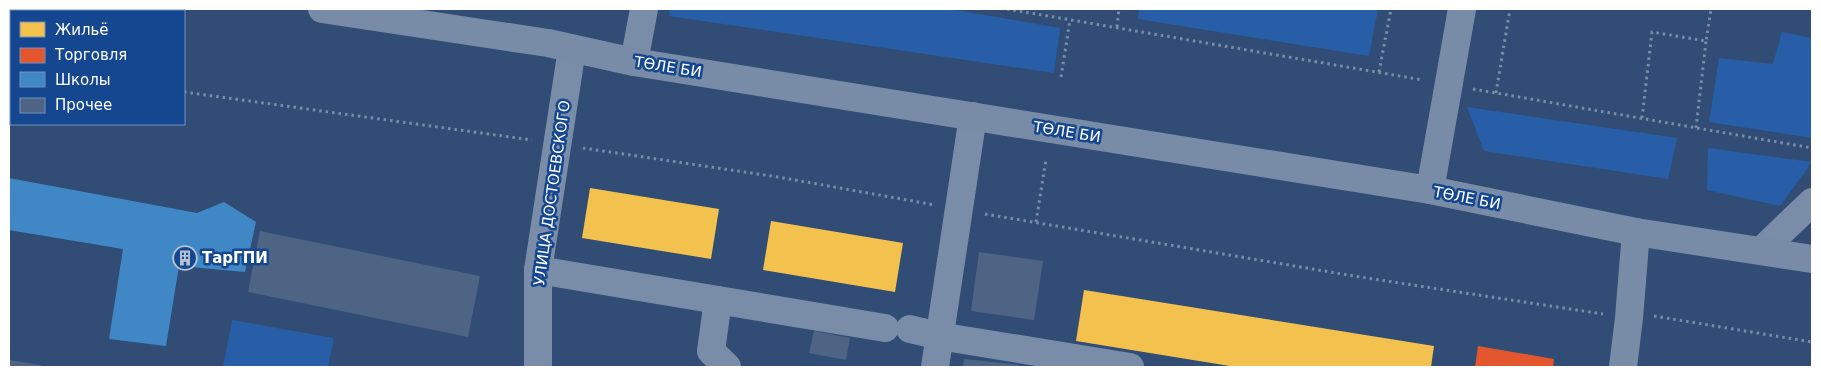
<svg xmlns="http://www.w3.org/2000/svg" width="1821" height="376" font-family="'DejaVu Sans',sans-serif">
	<style>
		.green { fill: #285ea8 }
		.homes { fill: #f2c14e }
		.shops { fill: #e4572e }
		.schools { fill: #3f88c5 }
		.building { fill: #4e6484 }
		.lines { fill: none; stroke-linecap: round; stroke-linejoin: round }
		.path { stroke: #798da8; stroke-width: 3; stroke-dasharray: 2.5 4; stroke-linecap: butt }
		.minor { stroke: #798da8; stroke-width: 28 }
		.major { stroke: #788ca7; stroke-width: 28 }
		.labels { text-anchor: middle; stroke-width: 5; stroke-linejoin: round; paint-order: stroke }
		.street-label { font-size: 15px; fill: #fff; stroke: #154791 }
		.poi-label { font-size: 15px; font-weight: bold; fill: #fff; stroke: #154791; text-anchor: start }
	</style>
	<rect width="100%" height="100%" fill="#314d75"/>
	<g class="green">
		<path d="M670,9H949L1060,28L1054,73L669,16Z"/>
		<path d="M1139,9H1378L1369,56L1138,19Z"/>
		<path d="M1782,32L1812,38V138L1709,122L1719,58L1773,64Z"/>
		<path d="M1467,107L1677,138L1668,179L1484,151Z"/>
		<path d="M1708,148L1812,162L1780,206L1707,190Z"/>
		<path d="M232,320L334,338L328,367H223Z"/>
	</g>
	<g class="homes">
		<path d="M590,188L719,209L711,259L582,238Z"/>
		<path d="M771,221L903,243L895,292L763,270Z"/>
		<path d="M1084,290L1434,346L1431,367H1236L1076,341Z"/>
	</g>
	<path class="shops" d="M1478,346L1554,359L1553,367H1475Z"/>
	<path class="schools" d="M9,178L197,213L224,202L256,222L245,272L179,266L166,346L109,339L123,249L9,230Z"/>
	<g class="building">
		<path d="M260,231L480,276L468,337L248,292Z"/>
		<path d="M979,252L1043,261L1034,320L971,311Z"/>
		<path d="M814,331L850,338L846,360L809,353Z"/>
		<path d="M964,359L1020,365L1019,367H963Z"/>
		<path d="M9,360L41,365L40,367H9Z"/>
	</g>
	<g class="lines">
		<g class="path">
			<path d="M1007,9L1423,80"/>
			<path d="M1117,27L1119,9"/>
			<path d="M9,64H11"/>
			<path d="M1379,72L1391,9"/>
			<path d="M1061,77L1070,20"/>
			<path d="M1473,89L1812,148"/>
			<path d="M184,92L532,140"/>
			<path d="M1496,93L1510,9"/>
			<path d="M1642,118L1652,32L1706,41L1711,9"/>
			<path d="M1696,128L1706,41"/>
			<path d="M583,148L778,177L935,205"/>
			<path d="M985,214L1360,277L1603,314"/>
			<path d="M1036,222L1046,159"/>
			<path d="M1654,316L1812,342"/>
		</g>
		<g class="minor">
			<path d="M634,62L644,9"/>
			<path d="M1762,250L1812,202"/>
			<path d="M538,270L885,328"/>
			<path d="M718,300L711,351L727,367"/>
			<path d="M910,329L939,336L1130,367"/>
			<path d="M538,367V270L572,49"/>
			<path d="M935,367L973,116"/>
		</g>
		<g class="major">
			<path d="M322,9L548,43L634,62L1430,190L1636,232L1812,259"/>
			<path d="M1430,190L1462,9"/>
			<path d="M1623,367L1629,318L1636,232"/>
		</g>
	</g>
	<defs>
		<g id="building-ring" transform="scale(1.25)"><circle r="9.5" fill="#154791" stroke="#b7c1cf" stroke-width="1.5"/><path d="M-4-6H4V6H1V3H-1V6H-4ZM-2.5-4.3h1.7v1.8h-1.7ZM.8-4.3h1.7v1.8H.8ZM-2.5-1h1.7V.8h-1.7ZM.8-1h1.7V.8H.8Z" fill="#b7c1cf"/></g>
	</defs>
	<g fill-rule="evenodd">
		<use href="#building-ring" x="185" y="258"/>
	</g>
	<g class="labels">
		<g class="street-label">
			<text transform="translate(668 67) rotate(9)" y="5">ТӨЛЕ БИ</text>
			<text transform="translate(1067 132) rotate(9)" y="5">ТӨЛЕ БИ</text>
			<text transform="translate(552 193) rotate(-82)" y="5">УЛИЦА ДОСТОЕВСКОГО</text>
			<text transform="translate(1467 198) rotate(11)" y="5">ТӨЛЕ БИ</text>
		</g>
		<g class="poi-label">
			<text x="202" y="263">ТарГПИ</text>
		</g>
	</g>
	<rect width="1821" height="376" fill="none" stroke="#ffffff" stroke-width="20"/>
	<rect x="10" y="10" width="175" height="115" fill="#154791" stroke="#7391bd"/>
	<rect x="20" y="22" width="25" height="15" fill="#f2c14e" stroke="#7391bd"/>
	<text x="55" y="35" font-size="15" fill="#ffffff">Жильё</text>
	<rect x="20" y="48" width="25" height="15" fill="#e4572e" stroke="#7391bd"/>
	<text x="55" y="60" font-size="15" fill="#ffffff">Торговля</text>
	<rect x="20" y="72" width="25" height="15" fill="#3f88c5" stroke="#7391bd"/>
	<text x="55" y="85" font-size="15" fill="#ffffff">Школы</text>
	<rect x="20" y="98" width="25" height="15" fill="#4e6484" stroke="#7391bd"/>
	<text x="55" y="110" font-size="15" fill="#ffffff">Прочее</text>
</svg>
